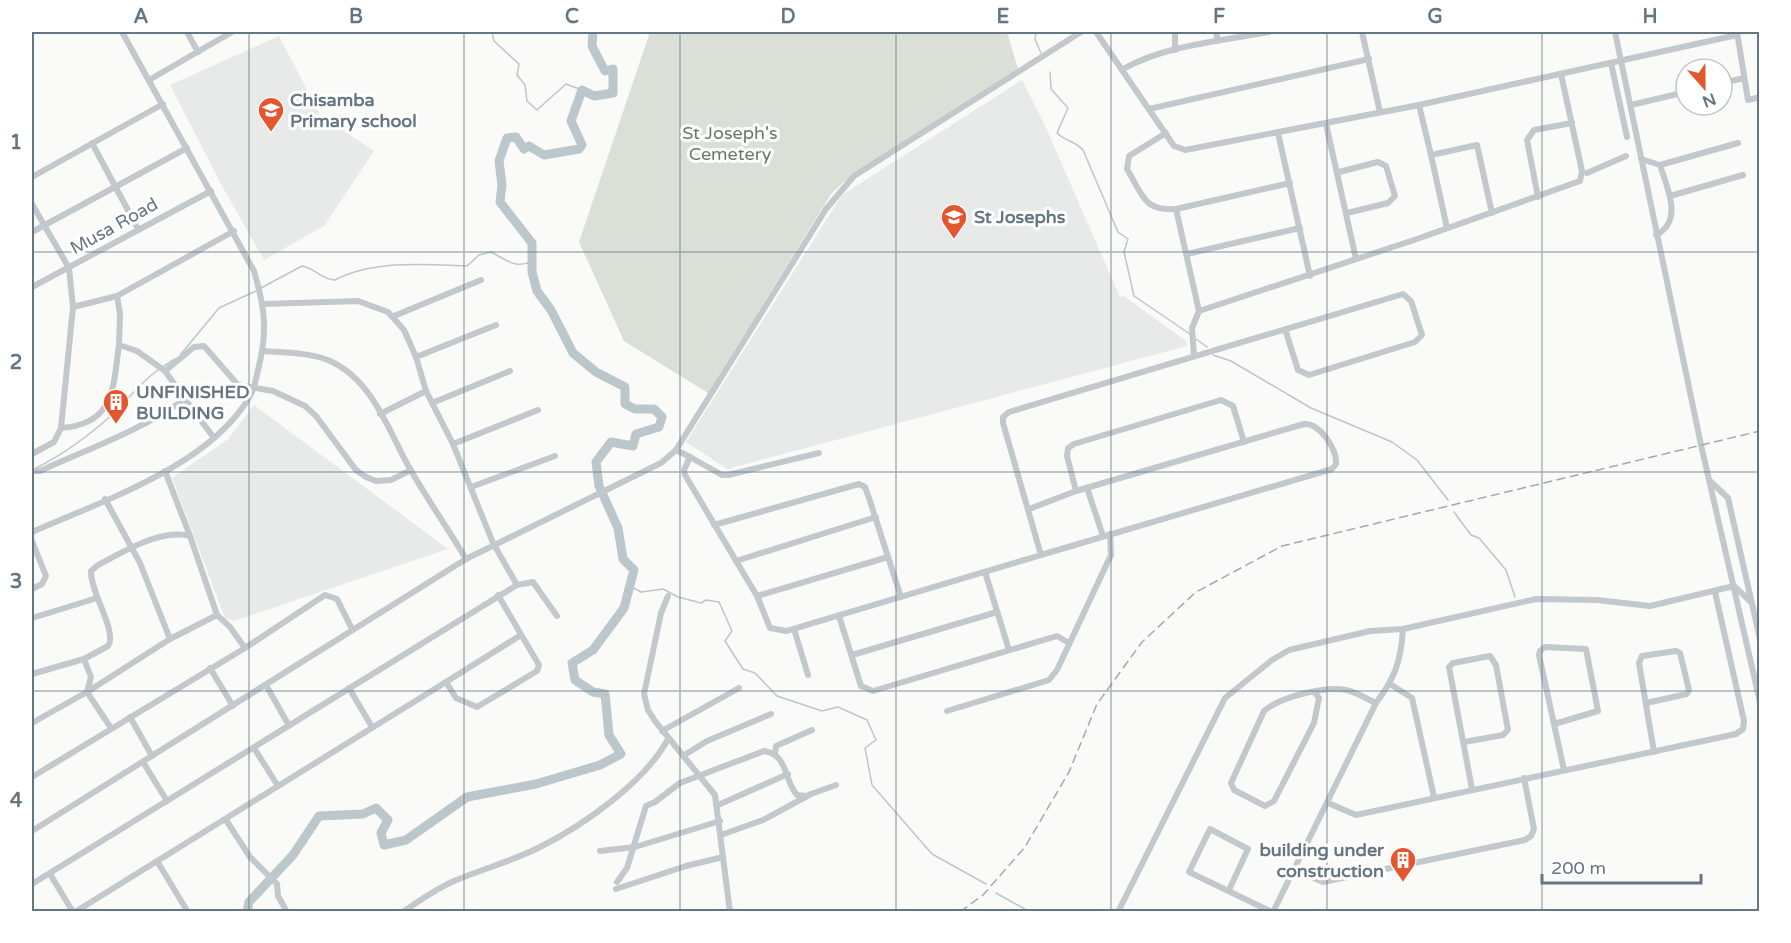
<svg xmlns="http://www.w3.org/2000/svg" width="1791" height="943" font-family="'Varela Round',sans-serif">
	<style>
		.built { fill: #e8e9e9 }
		.green { fill: #dadfd7 }
		.lines { fill: none; stroke-linecap: round; stroke-linejoin: round }
		.stream { stroke: #bbc7cb; stroke-width: 1.5 }
		.river { stroke: #bbc7cb; stroke-width: 9 }
		.minor { stroke: #c3c8cc; stroke-width: 6 }
		.rail { stroke: #a2aab0; stroke-width: 1.5; stroke-dasharray: 9 4.5; stroke-linecap: butt }
		.grid { fill: none; stroke: #657683; stroke-width: 1.5; stroke-opacity: 0.55 }
		.labels { text-anchor: middle; stroke-width: 6; stroke-linejoin: round; paint-order: stroke }
		.poi-label { font-size: 18px; font-weight: bold; fill: #657683; stroke: #fff; text-anchor: start }
		.park-label { font-size: 18px; fill: #687a64; stroke: #fff }
		.street-label { font-size: 18px; fill: #657683; stroke: #fff }
		.neatline { fill: none; stroke: #657683; stroke-width: 2 }
		.grid-label { font-size: 20px; text-anchor: middle; font-weight: bold; fill: #657683 }
	</style>
	<rect width="100%" height="100%" fill="#fafaf8"/>
	<g class="built">
		<path d="M279,36L320,115L374,151L324,226L264,260L222,186L170,85Z"/>
		<path d="M1022,80L1043,121L1120,297L1124,296L1186,341L1187,346L727,469L686,442L842,195Z"/>
		<path d="M254,405L448,549L234,621L225,618L172,478L227,440Z"/>
	</g>
	<path class="green" d="M650,32H1007L1018,69L846,180L831,194L708,393L624,341L579,242Z"/>
	<g class="lines">
		<g class="stream">
			<path d="M492,32L494,41L519,64L517,75L525,85L527,101L537,110L566,84L582,90"/>
			<path d="M1036,32L1035,39L1041,53"/>
			<path d="M1050,72L1051,89L1068,108L1057,133C1065,141 1075,141 1083,150L1118,232L1128,239L1124,252L1134,296L1190,334"/>
			<path d="M261,288L302,266C315,268 322,280 335,280C372,260 426,264 467,266L479,255L491,252C505,259 516,270 532,261"/>
			<path d="M1196,339L1207,347"/>
			<path d="M181,354L219,308L256,291"/>
			<path d="M1213,355L1231,361L1311,408L1392,442L1417,460L1448,500"/>
			<path d="M164,366L175,359"/>
			<path d="M36,468C64,454 91,434 114,413C129,398 140,383 158,370"/>
			<path d="M1454,512L1471,535L1479,538L1506,570L1515,597"/>
			<path d="M630,586L641,592L663,589L678,597L701,603L706,600L719,602L732,631L725,641L743,669L755,673L777,696L822,711L838,707L867,720L876,740L865,748L872,785L932,854L986,884"/>
			<path d="M996,893L1030,912"/>
		</g>
		<path class="river" d="M247,912L249,902L293,855L319,816L363,814L376,808L388,820L381,833L384,845L406,840L467,797L536,784L600,765L621,754L609,735L605,694L593,692L575,680L572,663L593,650L624,608L634,570L623,559L618,528L599,486L596,462L611,442L633,446L636,434L659,427L662,417L654,409H635L625,404V387L596,372L573,353L551,310L537,291L532,272V243L500,202L502,185L499,161L507,138L516,137L524,149L529,146L544,155L579,149L582,145L571,121L582,90L594,96L613,93V69L605,71L592,46L593,32"/>
		<g class="minor">
			<path d="M187,32L198,52"/>
			<path d="M1096,32L1174,146L1185,150L1419,105L1737,35"/>
			<path d="M1216,32L1218,41"/>
			<path d="M1362,32L1380,112"/>
			<path d="M1615,32L1701,445L1760,702"/>
			<path d="M1737,32L1748,100L1760,97"/>
			<path d="M1175,50V32"/>
			<path d="M1611,63L1627,137"/>
			<path d="M1123,69C1166,45 1221,41 1269,32"/>
			<path d="M149,80L232,32"/>
			<path d="M1722,83L1744,78"/>
			<path d="M1419,105L1431,155"/>
			<path d="M1631,105L1686,92"/>
			<path d="M1149,109L1369,59"/>
			<path d="M1326,124L1356,259"/>
			<path d="M1166,133L1129,156L1127,169C1143,195 1143,211 1176,209L1290,183"/>
			<path d="M1278,133L1310,276"/>
			<path d="M92,143L138,229"/>
			<path d="M1641,159L1660,165C1667,188 1684,221 1656,235"/>
			<path d="M1660,165L1738,143"/>
			<path d="M1339,172L1378,162L1386,166L1395,196L1388,203L1347,213"/>
			<path d="M1587,173L1626,156"/>
			<path d="M32,177L163,104"/>
			<path d="M1670,196L1743,175"/>
			<path d="M1538,197L1527,140L1534,130L1572,123"/>
			<path d="M32,204L69,268L73,307L117,296L234,231"/>
			<path d="M1176,209L1199,311L1192,328L1194,356"/>
			<path d="M1447,228L1431,155L1477,145L1492,213"/>
			<path d="M32,232L187,148"/>
			<path d="M1187,254L1300,228"/>
			<path d="M32,287L211,191"/>
			<path d="M117,296L120,314L119,345L137,351L165,371"/>
			<path d="M264,304L358,301L388,312L404,330L416,357L426,391L453,444L493,543L517,585L533,582L557,616"/>
			<path d="M1199,311L1417,239L1580,181L1582,171L1561,74"/>
			<path d="M394,316L481,280"/>
			<path d="M263,351C284,353 310,352 330,361C373,380 389,432 410,469C428,500 448,529 466,559"/>
			<path d="M416,357L496,325"/>
			<path d="M185,399L165,371L194,347L204,346L238,385L273,391L305,406L316,416L356,470L366,477L376,481L391,480L411,470"/>
			<path d="M432,403L510,371"/>
			<path d="M380,414L426,391"/>
			<path d="M61,428C115,424 113,388 119,345"/>
			<path d="M453,444L538,410"/>
			<path d="M676,450L690,457L684,470L685,475L757,596L770,628L786,631L1041,555L1003,423V417L1009,412L1403,294L1411,301L1422,335L1415,342L1309,375L1298,370L1285,329"/>
			<path d="M32,454L54,442L61,428L73,307"/>
			<path d="M690,457L722,475H728L819,453"/>
			<path d="M32,471H40C88,449 142,430 185,399L214,438"/>
			<path d="M165,471L190,536"/>
			<path d="M1710,481L1728,498L1760,639"/>
			<path d="M471,487L555,456"/>
			<path d="M1087,488L1103,536"/>
			<path d="M1076,491L1067,456L1068,448L1074,444L1221,400L1233,406L1244,442"/>
			<path d="M105,499L140,563L170,639"/>
			<path d="M1029,509L1076,491L1304,424C1320,423 1337,449 1336,464L1332,469L1041,555"/>
			<path d="M714,525L859,484L865,487L870,501L901,597"/>
			<path d="M32,532C102,501 210,466 250,396C255,388 256,378 258,370C268,331 265,308 254,271L122,32"/>
			<path d="M32,541L46,576L42,584L32,589"/>
			<path d="M736,561L876,517"/>
			<path d="M985,572L1009,650"/>
			<path d="M668,596L661,613L644,694L648,710L655,721L715,795L730,912"/>
			<path d="M757,596L888,557"/>
			<path d="M839,616L861,686L873,691L1057,636L1069,643"/>
			<path d="M32,618L97,598"/>
			<path d="M794,629L808,675"/>
			<path d="M245,648L325,595L337,599L352,629"/>
			<path d="M852,655L997,612"/>
			<path d="M84,659L91,677L87,692"/>
			<path d="M210,668L233,706"/>
			<path d="M32,674L84,659L108,646C118,632 90,592 91,571L98,565C123,552 161,528 190,536L217,615"/>
			<path d="M446,682L521,635"/>
			<path d="M1390,684L1412,698L1434,797"/>
			<path d="M266,685L288,724"/>
			<path d="M349,688L372,727"/>
			<path d="M87,692L111,728"/>
			<path d="M1315,693L1319,698L1314,723L1274,801L1265,806L1234,790L1231,783L1264,711C1280,697 1324,686 1346,690C1356,692 1367,699 1376,703"/>
			<path d="M1646,703L1687,694L1689,690L1680,653L1676,651L1642,656L1639,663L1654,752"/>
			<path d="M947,711L1049,680L1057,670L1111,555L1110,534"/>
			<path d="M130,717L152,756"/>
			<path d="M32,723L87,692L170,639L217,615L230,627L245,648L32,777"/>
			<path d="M1554,724L1598,711L1586,649L1545,647L1540,651L1539,655L1564,770"/>
			<path d="M662,731L739,688"/>
			<path d="M1464,742L1503,735L1508,730L1496,665L1490,656L1453,663L1449,667L1472,789"/>
			<path d="M254,748L278,786"/>
			<path d="M775,754L776,746L812,730"/>
			<path d="M683,756L707,741L771,714"/>
			<path d="M143,762L167,801"/>
			<path d="M1328,803L1356,815L1736,734L1743,729L1744,721L1715,592"/>
			<path d="M718,805L788,774"/>
			<path d="M226,820L250,857L277,884L278,896L287,912"/>
			<path d="M32,831L466,559L661,463L676,450L826,209L854,176L1081,32"/>
			<path d="M721,835L763,820L811,794L836,785"/>
			<path d="M600,851L635,847L720,821"/>
			<path d="M157,861L186,909"/>
			<path d="M1294,870L1323,882L1525,840L1531,836L1534,829L1524,778"/>
			<path d="M50,874L73,912"/>
			<path d="M617,882L627,868L646,806L655,802L680,783L764,751C788,754 784,781 797,795L806,796"/>
			<path d="M32,884L517,585"/>
			<path d="M616,889L686,866L723,857"/>
			<path d="M1229,890L1248,849L1210,829L1189,872L1272,912"/>
			<path d="M75,912L446,682L456,698L477,707L537,671L539,665L498,595"/>
			<path d="M403,912C420,900 436,889 454,881C482,869 513,861 540,847C584,825 645,782 668,739"/>
			<path d="M1118,912L1225,698L1272,660L1289,650L1370,631L1403,629L1536,599L1597,600L1650,606L1734,586L1751,602"/>
			<path d="M1273,912L1376,703C1395,678 1401,661 1403,629"/>
		</g>
		<path class="rail" d="M960,912L983,895L1025,847L1069,772L1097,704L1142,642L1196,592L1282,546L1760,431"/>
	</g>
	<path class="grid" d="M249,32V912M464,32V912M680,32V912M896,32V912M1111,32V912M1327,32V912M1542,32V912M32,252H1760M32,472H1760M32,691H1760"/>
	<defs>
		<g id="school-pin" transform="scale(1.35)"><path d="M0 17L-7.5 6A9.5 9.5 0 1 1 7.5 6Z" fill="#e4572e" stroke="#fff"/><path d="M0-5L7-2L0 1L-7-2ZM-4 1L0 2.5L4 1V4Q0 6-4 4Z" fill="#fff"/></g>
		<g id="university-pin" transform="scale(1.35)"><path d="M0 17L-7.5 6A9.5 9.5 0 1 1 7.5 6Z" fill="#e4572e" stroke="#fff"/><path d="M0-5L7-2L0 1L-7-2ZM-4 1L0 2.5L4 1V4Q0 6-4 4Z" fill="#fff"/></g>
		<g id="building-pin" transform="scale(1.35)"><path d="M0 17L-7.5 6A9.5 9.5 0 1 1 7.5 6Z" fill="#e4572e" stroke="#fff"/><path d="M-4-6H4V6H1V3H-1V6H-4ZM-2.5-4.3h1.7v1.8h-1.7ZM.8-4.3h1.7v1.8H.8ZM-2.5-1h1.7V.8h-1.7ZM.8-1h1.7V.8H.8Z" fill="#fff"/></g>
	</defs>
	<g fill-rule="evenodd">
		<use href="#school-pin" x="271" y="110"/>
		<use href="#university-pin" x="954" y="217"/>
		<use href="#building-pin" x="116" y="402"/>
		<use href="#building-pin" x="1403" y="860"/>
	</g>
	<g class="labels">
		<g class="poi-label">
			<text x="290" y="106">Chisamba<tspan x="290" dy="21">Primary school</tspan></text>
			<text x="974" y="223">St Josephs</text>
			<text x="136" y="398">UNFINISHED<tspan x="136" dy="21">BUILDING</tspan></text>
			<text x="1384" y="856" text-anchor="end">building under<tspan x="1384" dy="21">construction</tspan></text>
		</g>
		<g class="park-label">
			<text x="730" y="139">St Joseph's<tspan x="730" dy="21">Cemetery</tspan></text>
		</g>
		<g class="street-label">
			<text transform="translate(114 226) rotate(-29)" y="6">Musa Road</text>
		</g>
	</g>
	<rect width="1791" height="943" fill="none" stroke="#ffffff" stroke-width="66"/>
	<g transform="translate(1704 87) rotate(159)"><circle r="28" fill="#ffffff" stroke="#c1c8cd" stroke-width="1.5"/>
	<path d="M0-4.5L10 22L0 15L-10 22Z" fill="#e4572e"/>
	<text y="-9" font-size="16" font-weight="bold" text-anchor="middle" fill="#657683">N</text>
	</g>
	<path d="M1542 874v9h159v-9" fill="none" stroke="#657683" stroke-width="3"/>
	<text x="1551" y="874" font-size="18" fill="#657683" stroke="#ffffff" stroke-width="4.5" paint-order="stroke">200 m</text>
	<rect x="33" y="33" width="1725" height="877" class="neatline"/>
	<g class="grid-label">
		<text x="141" y="23">A</text>
		<text x="356" y="23">B</text>
		<text x="572" y="23">C</text>
		<text x="788" y="23">D</text>
		<text x="1003" y="23">E</text>
		<text x="1219" y="23">F</text>
		<text x="1435" y="23">G</text>
		<text x="1650" y="23">H</text>
		<text x="16" y="149">1</text>
		<text x="16" y="369">2</text>
		<text x="16" y="588">3</text>
		<text x="16" y="807">4</text>
	</g>
</svg>
